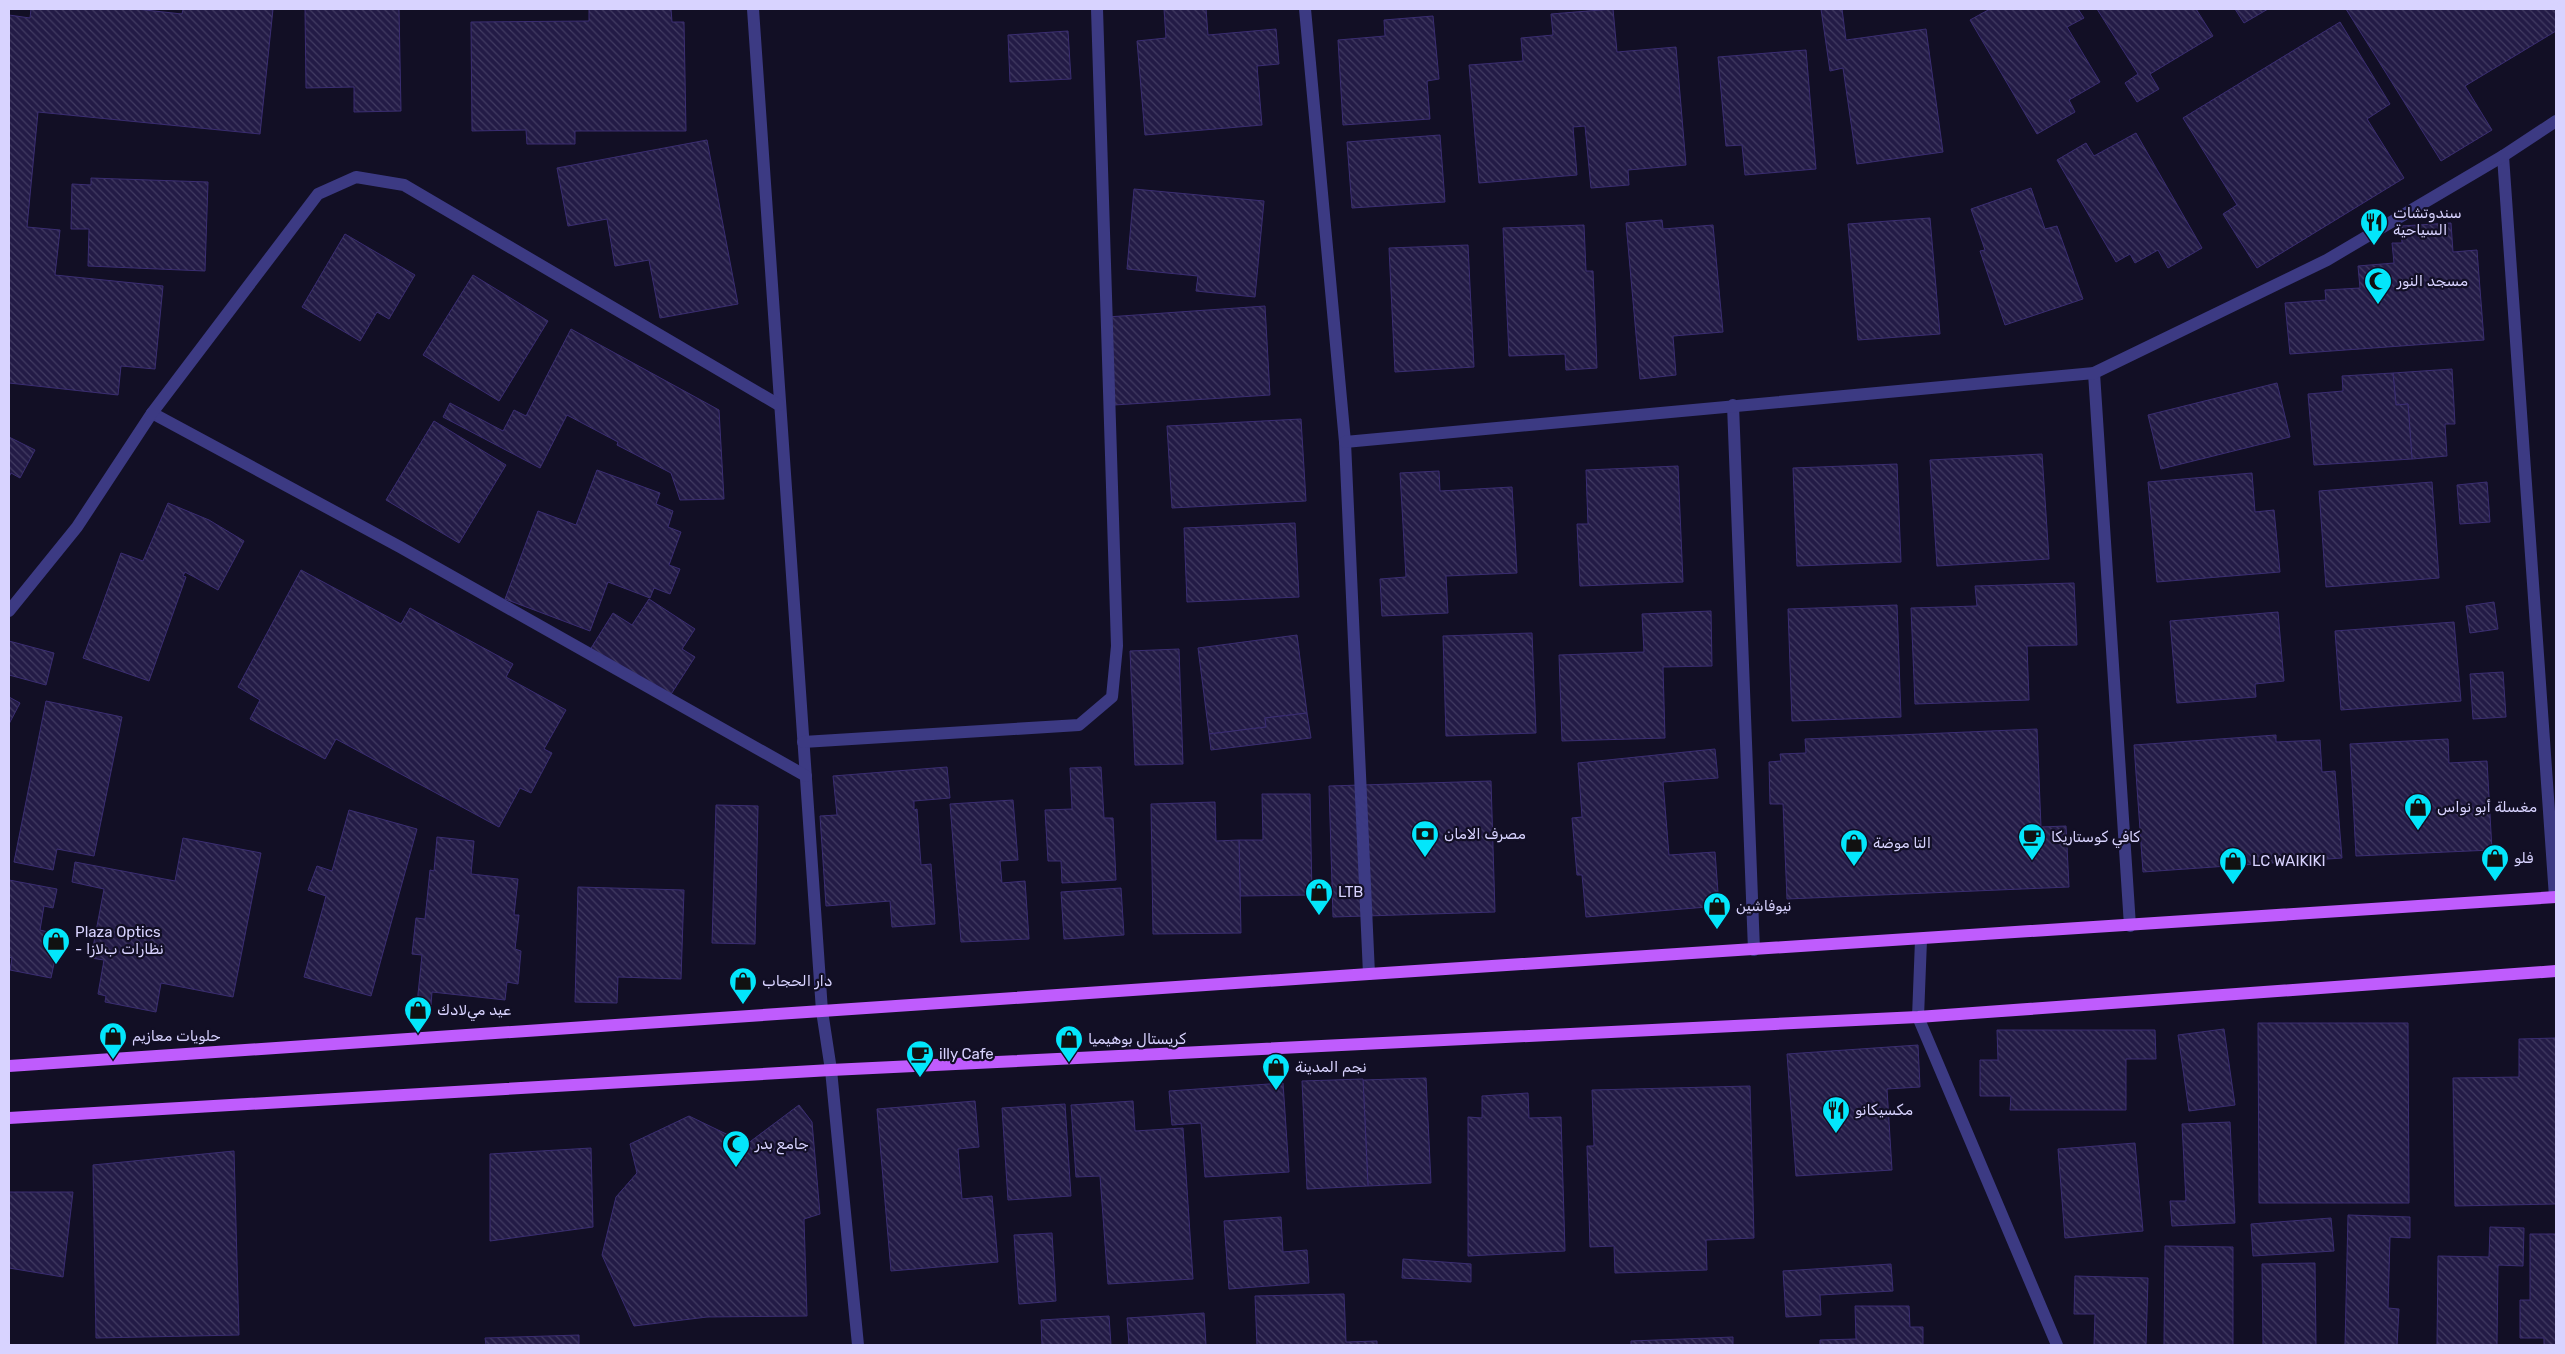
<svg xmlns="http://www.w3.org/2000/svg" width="2565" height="1354" font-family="Rubik,Vazirmatn,sans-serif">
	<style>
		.building { fill: url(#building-back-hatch); stroke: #3a2d71 }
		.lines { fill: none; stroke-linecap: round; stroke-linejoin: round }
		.minor { stroke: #3c3a83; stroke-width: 12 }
		.major { stroke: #bf5cfd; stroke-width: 12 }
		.labels { text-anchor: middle; stroke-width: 4.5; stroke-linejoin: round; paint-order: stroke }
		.poi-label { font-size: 15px; fill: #d8d3ff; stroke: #120f25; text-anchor: start }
	</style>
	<defs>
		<pattern id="building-back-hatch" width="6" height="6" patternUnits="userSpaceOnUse" patternTransform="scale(1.25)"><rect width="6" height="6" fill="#231b46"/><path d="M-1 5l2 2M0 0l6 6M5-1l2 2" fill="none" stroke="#423b62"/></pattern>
	</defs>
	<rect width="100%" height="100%" fill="#120f25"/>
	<g class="building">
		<path d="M31,9H136L182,14L183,9H273L260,134L38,112L27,227L60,230L55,275L163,286L155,369L121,366L118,395L9,383V15L30,18Z"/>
		<path d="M305,9H399L401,111L354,112V87L306,88Z"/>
		<path d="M589,9H671L672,22H684L686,131H575V144H527L526,130L472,131L471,22L589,21Z"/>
		<path d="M1164,9H1206L1208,35L1276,29L1279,64L1257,66L1262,125L1145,135L1137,41L1166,38Z"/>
		<path d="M1613,9L1617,52L1676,47L1686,165L1628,170L1629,185L1591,188L1585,126L1573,127L1577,175L1479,183L1469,65L1523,61L1521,38L1553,35L1551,14Z"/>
		<path d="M1821,9H1842L1846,40L1926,29L1943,152L1857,164L1843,68L1830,71Z"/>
		<path d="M1990,9H2078L2084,18L2067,27L2100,82L2069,100L2075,112L2037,134L1970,20Z"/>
		<path d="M2097,9H2196L2213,36L2150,74L2159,89L2137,102L2125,83L2138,74Z"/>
		<path d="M2235,9H2268L2244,23Z"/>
		<path d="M2346,9H2556V31L2465,86L2492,130L2441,161Z"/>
		<path d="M1433,16L1439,79L1427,81L1430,119L1343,125L1338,40L1385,36L1384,20Z"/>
		<path d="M2340,22L2390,104L2367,119L2404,178L2257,268L2223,214L2237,205L2183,118Z"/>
		<path d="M1068,31L1071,79L1010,82L1008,35Z"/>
		<path d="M1806,50L1816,169L1745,175L1742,145L1726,146L1718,57Z"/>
		<path d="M2136,133L2202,248L2168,268L2158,250L2135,263L2130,254L2116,262L2057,160L2086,143L2094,156Z"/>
		<path d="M1440,135L1445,202L1352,208L1347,142Z"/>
		<path d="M707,140L738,304L660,318L649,260L615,266L607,219L568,226L557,168Z"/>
		<path d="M91,178L208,182L205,271L88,266L89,229H71L72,184L91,185Z"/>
		<path d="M2031,188L2045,229L2057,226L2083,299L2005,325L1980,251L1985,250L1971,209Z"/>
		<path d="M1134,189L1264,201L1255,297L1196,291L1198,276L1127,269Z"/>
		<path d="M1930,218L1940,334L1858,340L1848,224Z"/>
		<path d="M1662,220L1663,229L1713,225L1723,332L1673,336L1676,375L1640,379L1626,223Z"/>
		<path d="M2451,223L2453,252L2477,250L2484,340L2290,354L2285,303L2326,300L2325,290L2360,288L2358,266L2394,263L2392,243H2402L2401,226Z"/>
		<path d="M1584,225L1586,271H1593L1597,368L1566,370L1565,354L1509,356L1503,228Z"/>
		<path d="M345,234L415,275L389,319L377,312L360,341L302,307Z"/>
		<path d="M1468,245L1474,367L1395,372L1389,248Z"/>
		<path d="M473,275L548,321L499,401L423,355Z"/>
		<path d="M1265,306L1270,395L1114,405L1107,317Z"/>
		<path d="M571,329L719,410L724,499L680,500L671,473L617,445L618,442L567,415L540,468L443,417L450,403L503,431L514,410L526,416Z"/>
		<path d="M2452,369L2455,424H2445L2447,456L2412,459L2408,404L2396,405L2393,373Z"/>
		<path d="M2393,373L2396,405L2408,404L2412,459L2314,465L2308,394L2343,391L2342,376Z"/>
		<path d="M2277,383L2290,437L2161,469L2148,415Z"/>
		<path d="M1301,419L1306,501L1172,508L1167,426Z"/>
		<path d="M434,421L506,465L459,543L386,500Z"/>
		<path d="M9,437L35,450L20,478L11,473L9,477Z"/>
		<path d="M2042,454L2049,559L1937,566L1930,460Z"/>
		<path d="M1897,464L1901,562L1797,566L1793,468Z"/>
		<path d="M1678,466L1683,582L1580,586L1577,524H1588L1586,470Z"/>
		<path d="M597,470L660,493L656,504L673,511L668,527L681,532L669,565L680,569L670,594L654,588L650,598L608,582L590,631L505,599L538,511L576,525Z"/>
		<path d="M1439,471L1440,491L1512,487L1517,573L1446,576L1448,613L1382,616L1380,579L1406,577L1400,473Z"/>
		<path d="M2252,473L2255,512L2274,510L2280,572L2157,582L2148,482Z"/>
		<path d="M2432,482L2439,578L2326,587L2319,491Z"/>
		<path d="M2487,482L2490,522L2460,524L2457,485Z"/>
		<path d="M168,503L209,520L244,541L218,590L185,572L183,576L186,577L149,681L83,658L121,553L143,561Z"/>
		<path d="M1295,523L1299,597L1187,602L1184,528Z"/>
		<path d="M301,570L401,624L410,608L513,664L506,677L566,710L544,749L552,753L531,793L520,788L499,827L336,739L325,759L250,719L260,700L238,687Z"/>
		<path d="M2074,583L2077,645L2027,646L2029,700L1915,704L1911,608L1977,606L1975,586Z"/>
		<path d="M649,599L695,629L682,649L695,657L666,702L588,653L613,613L632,625Z"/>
		<path d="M2494,602L2498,629L2470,633L2466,606Z"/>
		<path d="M1897,605L1901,717L1792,721L1788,609Z"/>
		<path d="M1711,611L1712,666L1663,667L1665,738L1562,741L1559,655L1644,652L1642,614Z"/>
		<path d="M2278,612L2284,681L2255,684L2256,697L2177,703L2170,621Z"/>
		<path d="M2454,622L2461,701L2341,710L2335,631Z"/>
		<path d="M1532,633L1536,733L1446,736L1443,636Z"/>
		<path d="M1297,635L1307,713L1265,718L1266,727L1209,734L1198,648Z"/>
		<path d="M9,641L54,653L46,685L9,675Z"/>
		<path d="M1179,649L1183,764L1135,765L1130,651Z"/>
		<path d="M2503,672L2506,717L2473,719L2470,674Z"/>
		<path d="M9,697L20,703L9,724Z"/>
		<path d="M46,701L122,717L94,856L57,849L53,870L14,862Z"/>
		<path d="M1307,713L1311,738L1211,750L1209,734L1266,727L1265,718Z"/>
		<path d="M2037,729L2041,827L2066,826L2069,887L1787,899L1783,804H1770L1769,762L1781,761L1780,754L1806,753L1805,739Z"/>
		<path d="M2276,735V742L2320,740L2322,772L2335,771L2342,858L2143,872L2134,745Z"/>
		<path d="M2448,739L2449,763L2487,761L2492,850L2356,856L2350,744Z"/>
		<path d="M1715,749L1718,778L1663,782L1669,855L1715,852L1719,906L1586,917L1582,875H1577L1572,818L1582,817L1578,763Z"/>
		<path d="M947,767L950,798L914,801V810L917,809L921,865L931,864L935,924L892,927L890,901L826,906L820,816L837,815L833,776Z"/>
		<path d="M1101,767L1104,818H1113L1116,880L1062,883L1061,861H1048L1045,810L1072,809L1070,768Z"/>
		<path d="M1491,781L1495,912L1333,917L1329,786Z"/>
		<path d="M1262,794H1310L1312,895L1240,896L1239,840H1263Z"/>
		<path d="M1013,800L1018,860L1000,861L1002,883L1025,881L1029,939L961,942L950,804Z"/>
		<path d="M1215,802L1216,841L1239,840L1241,933L1153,934L1151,804Z"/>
		<path d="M716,805L758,806L755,944L712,943Z"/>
		<path d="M349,810L417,829L371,996L304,977L326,896L308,890L317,866L332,871Z"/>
		<path d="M437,837L474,841L471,874L518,879L514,915H519L515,949L521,951L518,984L507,982L505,1000L432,992L431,1005L417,1004L422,955L412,954L416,918L425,919L430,870L434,871Z"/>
		<path d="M183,838L261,853L233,997L161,983L156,1012L105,1002L106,996L98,994L104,960L91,958L104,889L72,882L75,862L175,881Z"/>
		<path d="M9,880L57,889L53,908L44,906L40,930L60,935L51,978L10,970L12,958L9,957Z"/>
		<path d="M578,887L684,890L681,979L618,977L617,1003L575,1002Z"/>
		<path d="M1121,888L1124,935L1064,939L1061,892Z"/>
		<path d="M2258,1023H2408L2409,1203H2259Z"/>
		<path d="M2224,1029L2235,1105L2189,1111L2178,1035Z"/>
		<path d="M1997,1030H2155L2156,1059H2126V1110H2010L2011,1096H1980V1060H1998Z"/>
		<path d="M2556,1038V1204L2455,1206L2453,1078L2519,1077V1039Z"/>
		<path d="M1918,1045L1920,1087L1887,1089L1892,1170L1796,1176L1787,1054Z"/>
		<path d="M1426,1078L1431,1183L1368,1186L1363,1080Z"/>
		<path d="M1363,1079L1368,1186L1307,1189L1302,1081Z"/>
		<path d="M1283,1083L1289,1172L1205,1177L1201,1123L1172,1125L1169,1091Z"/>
		<path d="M1750,1086L1754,1238L1706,1240L1707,1270L1615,1273L1614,1246L1590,1247L1587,1146H1594L1592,1090Z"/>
		<path d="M1528,1093L1529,1118L1561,1117L1565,1251L1468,1256V1117L1482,1118V1096Z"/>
		<path d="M975,1101L979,1147L958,1149L962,1199L992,1196L998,1262L891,1271L877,1109Z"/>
		<path d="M1133,1101L1135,1131L1183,1128L1193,1279L1108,1284L1100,1176L1076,1177L1071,1105Z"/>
		<path d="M1065,1104L1071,1196L1008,1200L1002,1108Z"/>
		<path d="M799,1105L812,1122L820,1214L804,1219L807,1316L707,1317L634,1326L602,1255L616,1197L637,1173L630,1144L689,1116L747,1144Z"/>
		<path d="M2230,1122L2235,1223L2172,1226L2170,1201H2186L2182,1124Z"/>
		<path d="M2135,1143L2143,1231L2065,1238L2058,1149Z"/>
		<path d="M591,1148L593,1227L490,1241V1154Z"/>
		<path d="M234,1151L239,1335L96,1338L93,1165Z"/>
		<path d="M9,1192H73L63,1277L9,1268Z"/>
		<path d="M2348,1215L2410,1217V1238L2390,1237L2388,1308L2399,1309L2397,1345H2345Z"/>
		<path d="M1281,1217L1283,1252L1307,1250L1309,1283L1229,1289L1224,1221Z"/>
		<path d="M2331,1218L2334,1251L2253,1256L2251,1224Z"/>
		<path d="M2490,1227L2524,1228L2523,1266L2498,1265L2497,1345H2437L2438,1256L2489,1257Z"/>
		<path d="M1052,1233L1056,1301L1019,1304L1014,1235Z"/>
		<path d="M2530,1234H2556V1345H2544V1338H2520V1300H2530Z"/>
		<path d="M2165,1246L2233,1247V1345H2164Z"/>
		<path d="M1403,1259L1471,1264V1282L1402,1278Z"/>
		<path d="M2315,1263L2316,1345H2263L2262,1264Z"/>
		<path d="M1891,1264L1893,1291L1820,1295L1821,1315L1786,1317L1783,1271Z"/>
		<path d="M2075,1276L2148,1278L2146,1345H2094L2095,1314H2074Z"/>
		<path d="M1344,1294L1346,1342L1377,1341V1345H1257L1255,1296Z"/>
		<path d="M1855,1306H1909L1910,1327H1923V1345H1820V1340L1856,1339Z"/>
		<path d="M1204,1313L1206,1345H1129L1127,1318Z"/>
		<path d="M1109,1316L1111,1345H1042L1041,1320Z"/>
		<path d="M579,1335V1345H486L485,1338Z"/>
		<path d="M1733,1337V1345H1631V1341Z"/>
	</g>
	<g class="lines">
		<g class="minor">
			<path d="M753,9L822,1011L831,1070L858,1345"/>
			<path d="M1305,9L1345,442L1369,974"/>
			<path d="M2503,156L2555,897"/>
			<path d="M2094,373L2130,926"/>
			<path d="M1733,405L1754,950"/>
			<path d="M152,413L400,547L806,776"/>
			<path d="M1345,442L2094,373L2327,260L2503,156L2556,121"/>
			<path d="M9,611L77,527L152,413L318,194L356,177L404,185L779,405"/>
			<path d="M803,742L1079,725L1112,697L1117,646L1097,9"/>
			<path d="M1921,940L1918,1017L2057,1345"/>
		</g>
		<g class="major">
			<path d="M9,1066L1369,974L2556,897"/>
			<path d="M9,1118L831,1070L1918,1017L2556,971"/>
		</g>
	</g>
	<defs>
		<g id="restaurant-pin" transform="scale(1.4375)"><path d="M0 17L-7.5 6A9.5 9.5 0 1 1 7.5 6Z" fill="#03e6fb" stroke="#120f25"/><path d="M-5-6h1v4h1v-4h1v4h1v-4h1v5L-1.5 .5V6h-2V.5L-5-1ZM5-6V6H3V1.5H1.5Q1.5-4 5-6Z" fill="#111"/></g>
		<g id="mosque-pin" transform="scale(1.4375)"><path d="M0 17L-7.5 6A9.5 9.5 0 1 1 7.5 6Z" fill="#03e6fb" stroke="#120f25"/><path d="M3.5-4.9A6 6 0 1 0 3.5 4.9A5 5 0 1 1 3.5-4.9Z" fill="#111"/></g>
		<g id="shop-pin" transform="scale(1.4375)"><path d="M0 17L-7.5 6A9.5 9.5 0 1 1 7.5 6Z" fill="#03e6fb" stroke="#120f25"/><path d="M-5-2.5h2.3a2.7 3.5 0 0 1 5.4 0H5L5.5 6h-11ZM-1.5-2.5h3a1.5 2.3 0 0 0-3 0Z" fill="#111"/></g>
		<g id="bank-pin" transform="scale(1.4375)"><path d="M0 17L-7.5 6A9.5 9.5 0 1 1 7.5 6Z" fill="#03e6fb" stroke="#120f25"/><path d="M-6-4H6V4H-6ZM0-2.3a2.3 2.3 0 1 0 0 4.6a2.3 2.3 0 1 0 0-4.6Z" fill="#111"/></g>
		<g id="cafe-pin" transform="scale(1.4375)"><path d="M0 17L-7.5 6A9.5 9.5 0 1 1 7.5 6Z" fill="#03e6fb" stroke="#120f25"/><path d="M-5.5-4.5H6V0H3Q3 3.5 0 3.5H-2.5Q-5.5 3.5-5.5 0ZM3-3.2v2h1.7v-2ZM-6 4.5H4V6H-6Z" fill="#111"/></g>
	</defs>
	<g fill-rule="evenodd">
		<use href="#restaurant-pin" x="2374" y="222"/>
		<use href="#mosque-pin" x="2378" y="281"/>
		<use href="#shop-pin" x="2418" y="807"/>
		<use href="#bank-pin" x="1425" y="834"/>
		<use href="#cafe-pin" x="2032" y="837"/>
		<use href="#shop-pin" x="1854" y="843"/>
		<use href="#shop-pin" x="2495" y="858"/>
		<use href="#shop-pin" x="2233" y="861"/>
		<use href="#shop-pin" x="1319" y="892"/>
		<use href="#shop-pin" x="1717" y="906"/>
		<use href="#shop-pin" x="56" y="941"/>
		<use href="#shop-pin" x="743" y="981"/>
		<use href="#shop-pin" x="418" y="1010"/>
		<use href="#shop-pin" x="113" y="1036"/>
		<use href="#shop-pin" x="1069" y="1039"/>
		<use href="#cafe-pin" x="920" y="1054"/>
		<use href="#shop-pin" x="1276" y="1067"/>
		<use href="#restaurant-pin" x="1836" y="1110"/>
		<use href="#mosque-pin" x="736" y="1144"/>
	</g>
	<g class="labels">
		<g class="poi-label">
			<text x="2393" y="218">سندوتشات<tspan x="2393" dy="17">السياحية</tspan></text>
			<text x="2397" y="286">مسجد النور</text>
			<text x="2437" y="812">مغسلة أبو نواس</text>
			<text x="1444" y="839">مصرف الامان</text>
			<text x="2051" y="842">كافي كوستاريكا</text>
			<text x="1873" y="848">التا موضة</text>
			<text x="2514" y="863">فلو</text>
			<text x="2252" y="866">LC WAIKIKI</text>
			<text x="1338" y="897">LTB</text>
			<text x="1736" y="911">نيوفاشين</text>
			<text x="75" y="937">Plaza Optics<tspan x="75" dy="17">- نظارات بﻻزا</tspan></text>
			<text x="762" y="986">دار الحجاب</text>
			<text x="437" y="1015">عيد ميﻻدك</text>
			<text x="132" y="1041">حلويات معازيم</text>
			<text x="1088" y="1044">كريستال بوهيميا</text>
			<text x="939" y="1059">illy Cafe</text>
			<text x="1295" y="1072">نجم المدينة</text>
			<text x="1855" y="1115">مكسيكانو</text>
			<text x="755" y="1149">جامع بدر</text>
		</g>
	</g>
	<rect width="2565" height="1354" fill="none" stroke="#d8d3ff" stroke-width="20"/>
</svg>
